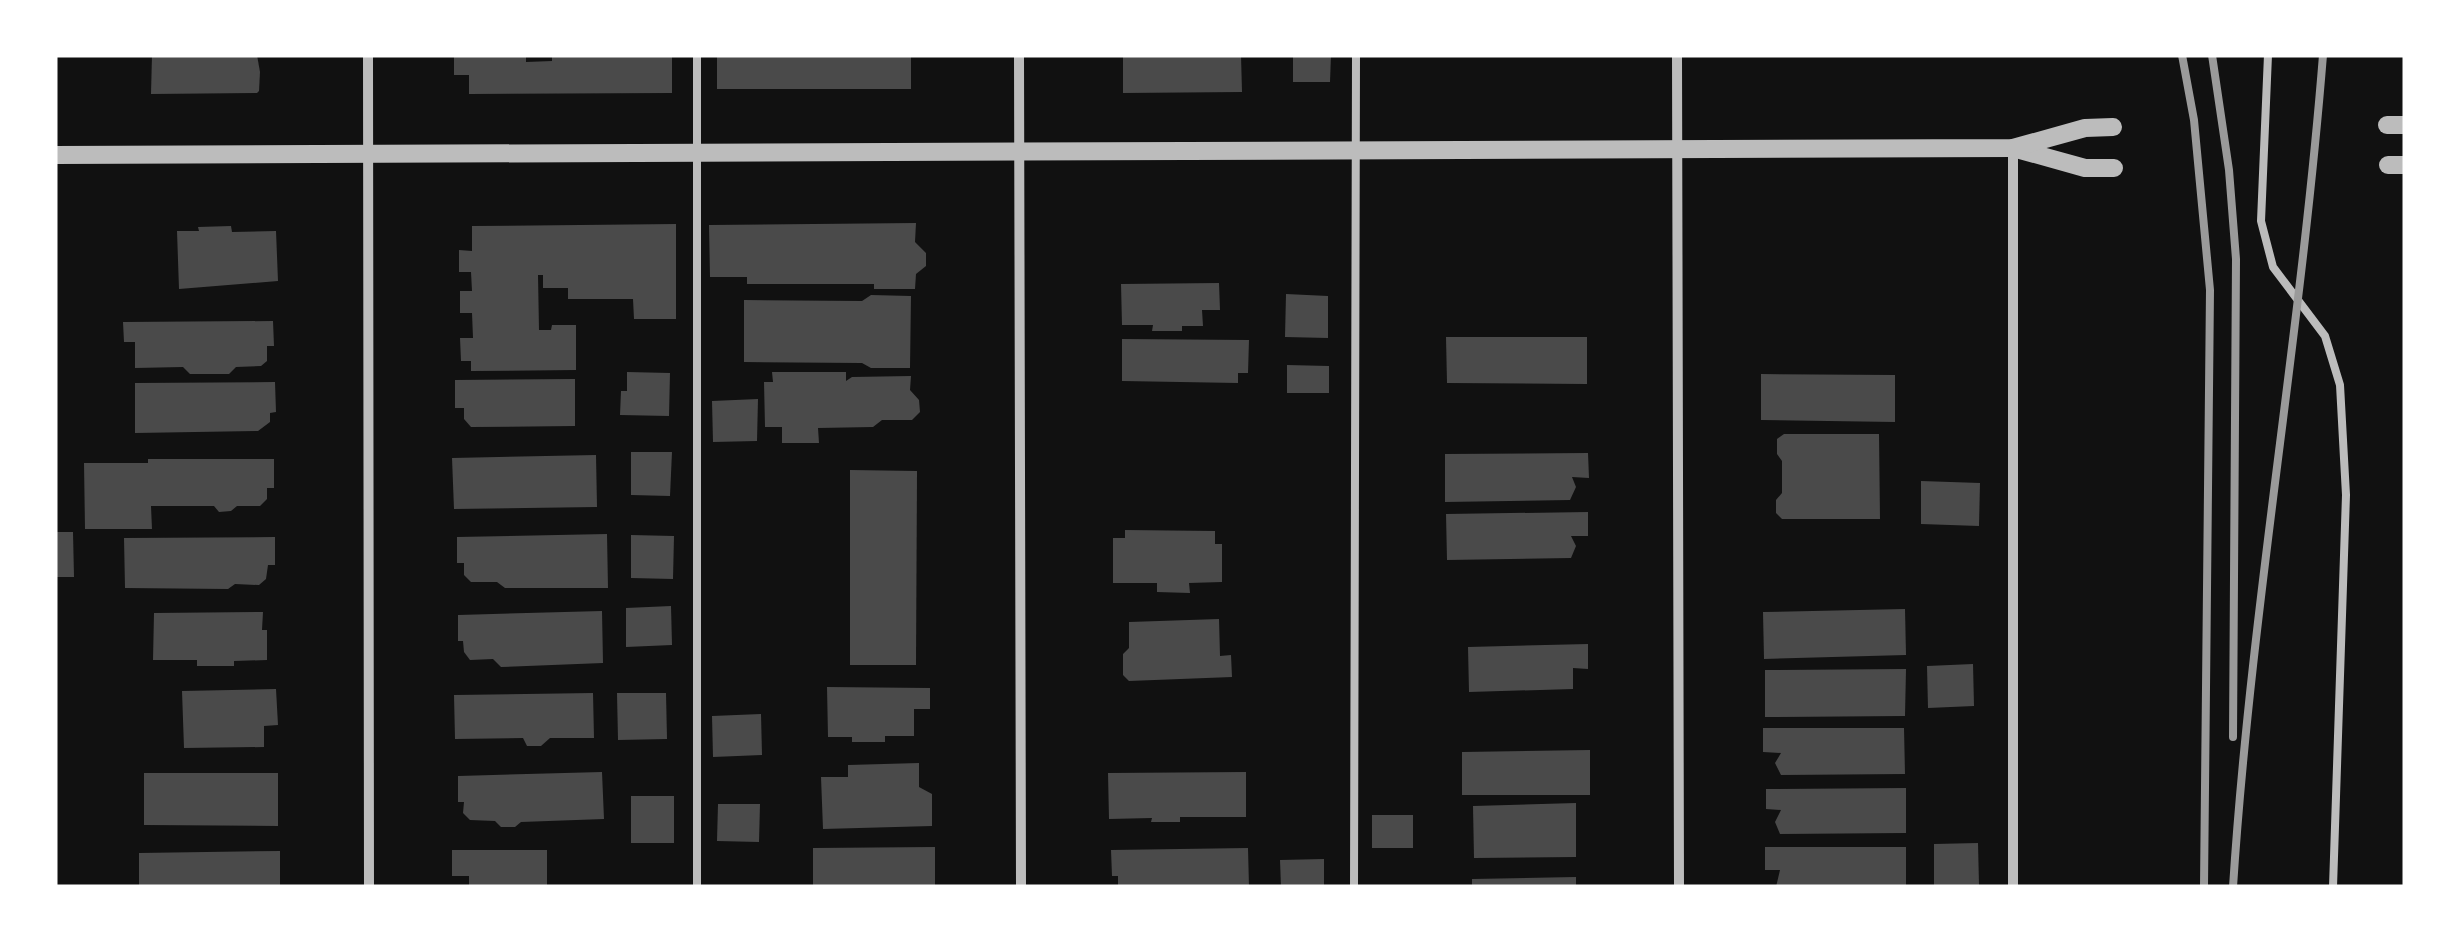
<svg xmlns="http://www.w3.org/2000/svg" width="2460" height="942" font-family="'Work Sans',sans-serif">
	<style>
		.building { fill: #4a4a4a }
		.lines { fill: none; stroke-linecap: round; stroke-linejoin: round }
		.service { stroke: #bcbcbc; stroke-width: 8 }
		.minor { stroke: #bcbcbc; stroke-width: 10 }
		.tertiary { stroke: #bcbcbc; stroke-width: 18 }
		.rail { stroke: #9a9a9a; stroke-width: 8 }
	</style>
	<rect width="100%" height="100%" fill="#111"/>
	<g class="building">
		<path d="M152,55H257L260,72L259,91L257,93L151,94Z"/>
		<path d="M454,55H526V62L552,61V55H672V93L469,94V75H454Z"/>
		<rect x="717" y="55" width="194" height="34"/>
		<path d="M1123,55H1241L1242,92L1123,93Z"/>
		<path d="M1293,55H1331L1330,82H1293Z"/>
		<path d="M916,223L915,242L926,253V266L916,274L915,289H874V284H747V277H710L709,225Z"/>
		<path d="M676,224V319H634L633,299H568V288H543V275H538L539,330H551L552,325H576V370L471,371V361H461L460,338H473L472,313H460V291H472L471,272H459V250L472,251V226Z"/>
		<path d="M231,226L232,232L276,231L278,281L179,289L177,231H199L198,227Z"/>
		<path d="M1219,283L1220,310H1202L1203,326H1182V331H1152L1153,325H1122L1121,284Z"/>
		<path d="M1286,294L1328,296V338L1285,337Z"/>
		<path d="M871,295L911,296L910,368H871L862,363L744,362V300L862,301Z"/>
		<path d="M273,321L274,346H267V361L261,366L236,367L229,374H190L183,367L135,368V342H124L123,322Z"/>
		<path d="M1446,337H1587V384L1447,383Z"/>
		<path d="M1122,339L1249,340L1248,373H1238V383L1122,381Z"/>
		<path d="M1287,365L1329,366V393H1287Z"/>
		<path d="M627,372L670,373L669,416L620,415L621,391H627Z"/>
		<path d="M772,372H846V381L852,377L911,376L910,390L919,400L920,412L912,420H882L873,427L818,428L819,443H782V427H765L764,382H773Z"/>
		<path d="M1761,374L1895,375V422L1761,420Z"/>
		<path d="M575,379V426L471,427L464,419V408H455V380Z"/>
		<path d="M275,382L276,412L270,413V422L258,431L135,433V383Z"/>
		<path d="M758,399L757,441L713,442L712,401Z"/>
		<path d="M1784,434H1879L1880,519H1782L1776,513V500L1782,493V461L1777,454V439Z"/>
		<path d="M631,452H672L670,496L631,495Z"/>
		<path d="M1588,453L1589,478L1572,477L1576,487L1570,500L1445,502V454Z"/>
		<path d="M596,455L597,507L454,509L452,458Z"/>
		<path d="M148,459H274V488H267V499L260,506H237L231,511L219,512L214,506H151L152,529H85L84,463H148Z"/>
		<path d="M850,470L917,471L916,665H850Z"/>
		<path d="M1921,481L1980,483L1979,526L1921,524Z"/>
		<path d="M1588,512V536H1571L1576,546L1571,558L1447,560L1446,514Z"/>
		<path d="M1125,530L1215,531V544H1222V582L1189,583L1190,593L1157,592V583H1113V538H1125Z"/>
		<path d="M55,532H73L74,577H55Z"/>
		<path d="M607,534L608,588H505L497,582H471L464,575V563H457V537Z"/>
		<path d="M631,535L674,536L673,579L631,578Z"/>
		<path d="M275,537V565H268L266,579L259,585L235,584L228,589L125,588L124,538Z"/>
		<path d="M671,606L672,645L626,647V608Z"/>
		<path d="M1905,609L1906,655L1764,659L1763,612Z"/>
		<path d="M602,611L603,663L501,667L493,659L470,660L464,652L463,641H458V615Z"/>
		<path d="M263,612L262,630H267V660L234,661V666H197V660H153L154,613Z"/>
		<path d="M1219,619L1220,656L1231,655L1232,677L1129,681L1123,675V654L1129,648V622Z"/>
		<path d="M1588,644V669L1573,668V689L1469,692L1468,647Z"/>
		<path d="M1973,664L1974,706L1928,708L1927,666Z"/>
		<path d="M1906,669L1905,716L1765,717V670Z"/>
		<path d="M827,687L930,688V709H914V736H885V742H852V737H828Z"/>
		<path d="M276,689L278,725L264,726V747L184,748L182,691Z"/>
		<path d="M593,693L594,738H550L541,746H527L523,738L455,739L454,695Z"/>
		<path d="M617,693H666L667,739L618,740Z"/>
		<path d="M761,714L762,755L713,757L712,716Z"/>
		<path d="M1763,728H1904L1905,774L1781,775L1775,763L1781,753L1763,752Z"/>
		<path d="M1590,750V795H1462V752Z"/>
		<path d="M919,763V787L932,794V826L823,829L821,777H848V765Z"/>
		<path d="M602,772L604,819L521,822L515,827H501L495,821L470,820L463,813L464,802H458V776Z"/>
		<path d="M1246,772V817H1180V822H1151L1152,818L1109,819L1108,773Z"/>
		<path d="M144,773H278V826L144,825Z"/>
		<path d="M1906,788V833L1780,834L1775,822L1781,810L1766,809V789Z"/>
		<rect x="631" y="796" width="43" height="47"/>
		<path d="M1576,803V857L1474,858L1473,806Z"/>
		<path d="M718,804H760L759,842L717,841Z"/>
		<rect x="1372" y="815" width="41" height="33"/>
		<path d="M1978,843L1979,885H1934V844Z"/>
		<path d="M935,847V887H813V848Z"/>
		<path d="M1765,847H1906V887H1776L1780,870H1765Z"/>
		<path d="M1248,848L1249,887H1118V876H1112L1111,850Z"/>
		<path d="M452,850H547V887H469V876H452Z"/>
		<path d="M280,851V887H139V853Z"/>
		<path d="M1324,859V887H1281L1280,860Z"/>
		<path d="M1576,877V887H1472V879Z"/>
	</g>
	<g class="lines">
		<g class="service">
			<path d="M697,55V887"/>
			<path d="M2268,55L2261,221L2273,267L2325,336L2340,385L2346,495L2333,887"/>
			<path d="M1354,887L1356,55"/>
		</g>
		<g class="minor">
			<path d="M368,55L369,887"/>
			<path d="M1019,55L1021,887"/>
			<path d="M1677,55L1679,887"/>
			<path d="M2013,148V887"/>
		</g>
		<g class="tertiary">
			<path d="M2387,125H2405"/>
			<path d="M2013,148L2085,168H2114"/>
			<path d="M55,155L2013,148L2085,128L2113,127"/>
			<path d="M2388,165H2405"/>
		</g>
		<g class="rail">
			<path d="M2182,55L2194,120L2210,290L2204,887"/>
			<path d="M2212,55L2229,170L2236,259L2233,737"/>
			<path d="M2233,887C2251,609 2301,333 2323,55"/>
		</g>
	</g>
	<rect width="2460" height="942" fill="none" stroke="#ffffff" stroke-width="115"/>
</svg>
